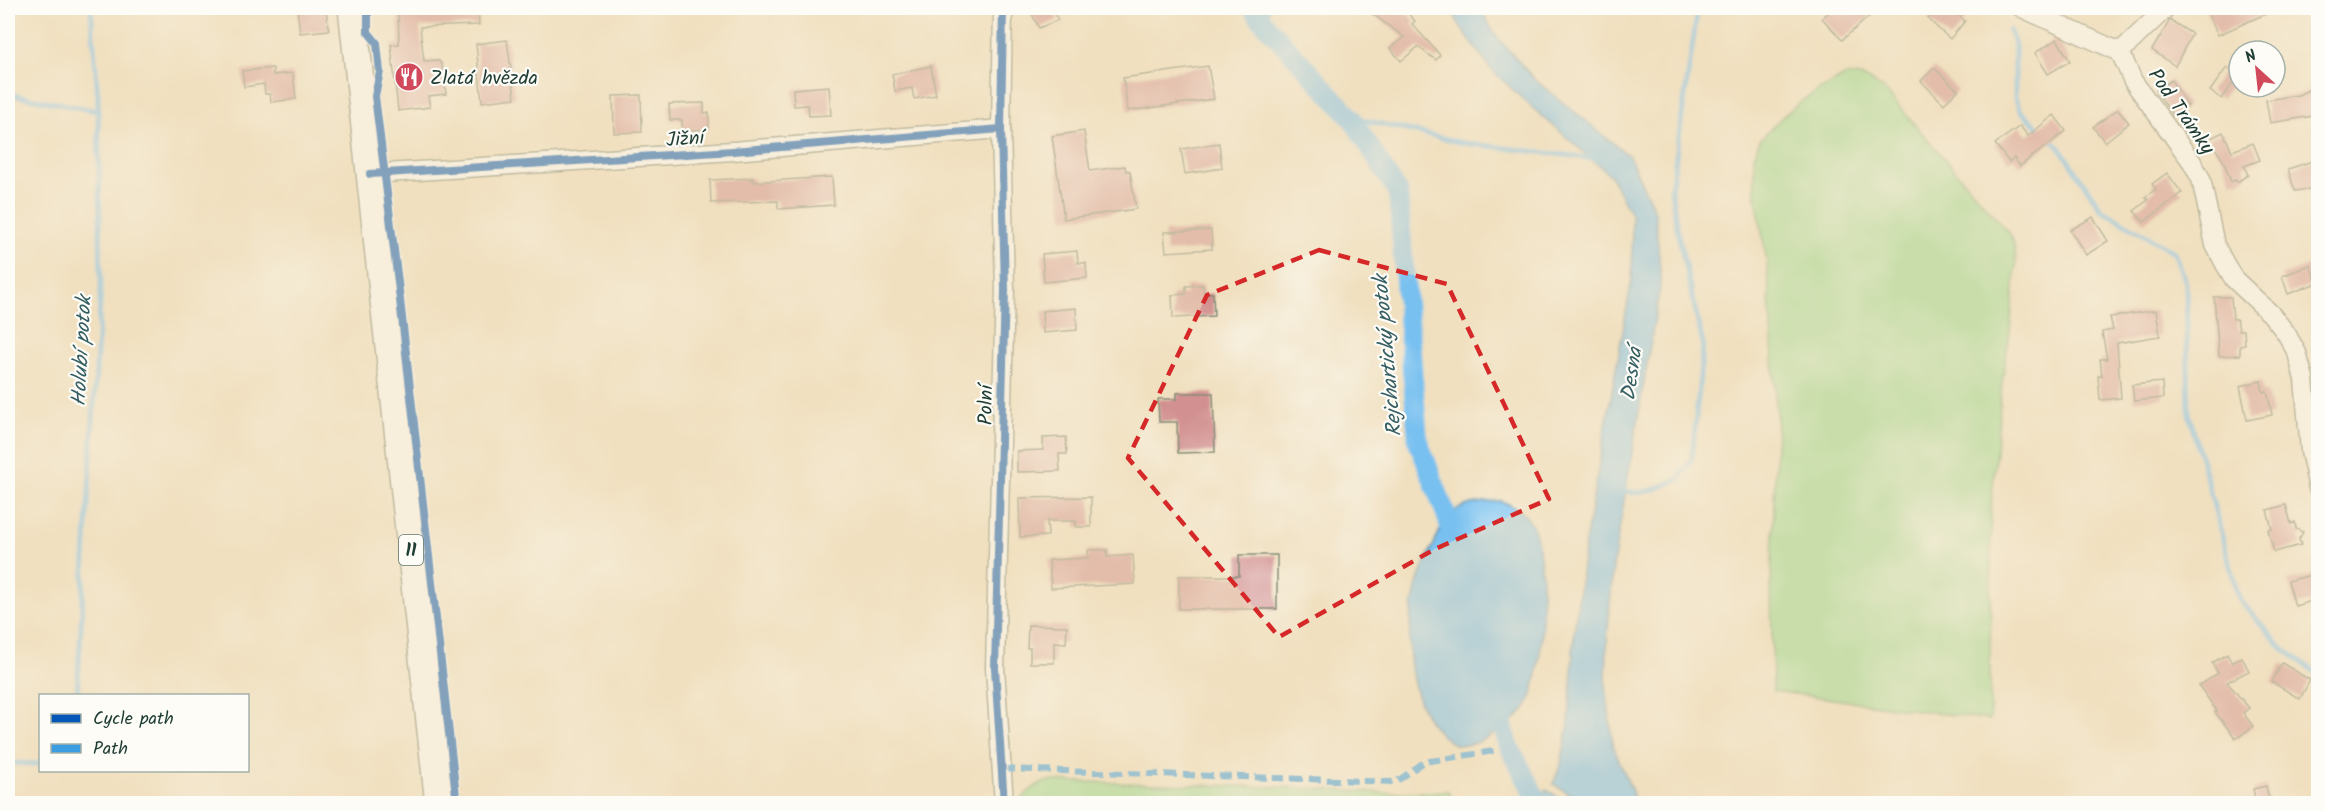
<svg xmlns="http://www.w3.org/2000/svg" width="2326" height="811" font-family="Kalam,sans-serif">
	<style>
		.green { fill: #98da91; stroke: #5c8c62; stroke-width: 1.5 }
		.water { fill: #77c0f0; stroke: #4b7e92; stroke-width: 1.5 }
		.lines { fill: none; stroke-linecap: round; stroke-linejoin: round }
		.stream { stroke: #77c0f0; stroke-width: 5 }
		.canal { stroke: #77c0f0; stroke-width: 20 }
		.building { fill: #d29190 }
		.minor-casing { stroke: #888e7a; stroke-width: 21 }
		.primary-casing { stroke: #888e7a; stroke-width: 30 }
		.minor { stroke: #fff; stroke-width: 18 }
		.primary { stroke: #fff; stroke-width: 27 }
		.quiet { stroke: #3c9ee2; stroke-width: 6; stroke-dasharray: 12 6; stroke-linecap: butt }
		.cycleway-casing { stroke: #fdfcf7; stroke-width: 11 }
		.cycleway { stroke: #0057b8; stroke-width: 8 }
		.marked { fill: none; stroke: #d62828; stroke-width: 4.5; stroke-dasharray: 12 8; stroke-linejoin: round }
		.labels { text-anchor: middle; stroke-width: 4.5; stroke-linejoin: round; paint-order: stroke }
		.shield { fill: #fdfcf7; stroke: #62766e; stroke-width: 1.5 }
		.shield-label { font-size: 18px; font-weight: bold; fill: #1f3d34 }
		.poi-label { font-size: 20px; fill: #1f3d34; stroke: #fdfcf7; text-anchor: start }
		.street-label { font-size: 20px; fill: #1f3d34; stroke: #fdfcf7 }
		.water-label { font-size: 21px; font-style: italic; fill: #355e63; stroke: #fdfcf7 }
	</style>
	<rect width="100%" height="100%" fill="#fdfcf7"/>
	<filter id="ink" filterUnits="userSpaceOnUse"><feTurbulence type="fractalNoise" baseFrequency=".0167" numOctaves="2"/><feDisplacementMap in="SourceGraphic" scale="12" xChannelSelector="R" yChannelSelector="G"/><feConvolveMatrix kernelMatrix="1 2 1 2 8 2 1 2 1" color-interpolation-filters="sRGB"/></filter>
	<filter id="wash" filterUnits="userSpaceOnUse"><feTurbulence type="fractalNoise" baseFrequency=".008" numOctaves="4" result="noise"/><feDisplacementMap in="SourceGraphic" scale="24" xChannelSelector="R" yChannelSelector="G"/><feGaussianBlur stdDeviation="1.35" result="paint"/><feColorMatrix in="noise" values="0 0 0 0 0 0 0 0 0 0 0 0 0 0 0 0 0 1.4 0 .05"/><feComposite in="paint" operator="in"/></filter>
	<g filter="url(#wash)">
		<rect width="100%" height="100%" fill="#f0e0c0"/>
		<g class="green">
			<path d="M1846,75L1865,78L1884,89L2010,234L2015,248L2016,265L2010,331L2002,382L1991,509L1990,720L1773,691L1771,586L1777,423L1767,263L1755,191L1754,156L1760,140L1783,116L1804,99Z"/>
			<path d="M1048,781L1305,788L1387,793L1448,791L1454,803H1020C1026,791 1035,786 1048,781Z"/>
		</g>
		<g class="water">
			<path d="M1450,8H1480L1495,35L1535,80L1629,156L1655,212L1661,281L1613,566L1607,640L1606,686L1613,746L1632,791L1635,803H1584L1553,784L1561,764L1569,724L1574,635L1584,549L1632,279V216L1610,175L1527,103L1490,68L1462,29Z"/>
			<path d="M1501,501C1514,506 1526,513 1532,525C1548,556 1544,669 1530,700C1522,719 1481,747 1460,745C1449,744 1438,732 1432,724C1406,690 1406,634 1415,593C1418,576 1427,558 1435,542C1438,535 1442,524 1447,518C1460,502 1483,502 1501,501Z"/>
			<path d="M1546,789L1564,801L1562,803H1538Z"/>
		</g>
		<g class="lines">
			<g class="stream">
				<path d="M1265,24L1268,8"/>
				<path d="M2009,30L2015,45V98L2020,110L2042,131"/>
				<path d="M8,94L98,111"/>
				<path d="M1351,117L1463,143L1598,159"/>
				<path d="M2049,137L2058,145L2101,209L2174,252L2186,283L2189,414L2239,599L2282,648L2318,674"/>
				<path d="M1618,490L1638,493L1653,490L1679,479L1692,458L1703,344L1678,234L1671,190L1698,8"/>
				<path d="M77,696L101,284L98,98L91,8"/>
				<path d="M8,763L40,764"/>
			</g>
			<g class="canal">
				<path d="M1253,8L1265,24L1351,117L1398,193L1418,441L1447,517L1454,543"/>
				<path d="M1497,702L1508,744L1539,804"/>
			</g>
		</g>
		<g id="blocks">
			<g class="building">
				<path d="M297,8H324L326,10L329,30L300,33Z"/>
				<path d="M398,8H478L479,25L420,27L424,61L438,60L442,64L446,94L428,96L430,107L398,111L391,45L399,44Z"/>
				<path d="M1029,8H1052L1058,20L1039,28Z"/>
				<path d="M1364,8H1403L1415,21L1412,24L1440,55L1436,60L1418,47L1401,61L1390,48L1404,37Z"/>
				<path d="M1834,8H1879L1842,40L1822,18Z"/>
				<path d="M1938,8H1950L1965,21L1950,39L1928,19Z"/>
				<path d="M2205,8H2279L2218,35Z"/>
				<path d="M2170,20L2192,34L2175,66L2152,50Z"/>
				<path d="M2057,39L2070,61L2048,74L2035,53Z"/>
				<path d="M507,40L515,98L482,102L476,44Z"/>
				<path d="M931,66L936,95L914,99L912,88L895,91L892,74Z"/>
				<path d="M1208,66L1214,99L1128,111L1123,78Z"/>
				<path d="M2227,67L2238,76L2222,99L2210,91Z"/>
				<path d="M273,68V75L293,73L296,99L271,102L270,94H265L264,84L244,87L242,71Z"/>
				<path d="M1934,68L1958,90L1944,104L1921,81Z"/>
				<path d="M2171,80L2188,106L2173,116L2156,91Z"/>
				<path d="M2319,85V115L2270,123L2266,100L2298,95Z"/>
				<path d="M829,86L831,115L809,116L808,105L794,106L793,89Z"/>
				<path d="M641,95L642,132L614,133L613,96Z"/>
				<path d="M704,103V113H709V129L682,131V120H670L669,104Z"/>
				<path d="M2118,109L2129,123L2105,142L2093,127Z"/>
				<path d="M2054,115L2066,131L2020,166L2014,158L2009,162L1995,144L2020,126L2028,136Z"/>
				<path d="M1084,131L1090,171L1125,166L1126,171H1130L1136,209L1064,219L1052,136Z"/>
				<path d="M2223,132L2232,151L2253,143L2260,160L2244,166L2248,175L2237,182L2235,180L2231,182L2223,160L2209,139Z"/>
				<path d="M1219,143L1222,168L1185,174L1181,149Z"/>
				<path d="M2319,159V188L2295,191L2288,169Z"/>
				<path d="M2167,173L2182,193L2144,222L2134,211L2148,200L2145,197L2156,189L2152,184Z"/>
				<path d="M832,177L834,205L778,209V201L711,203L710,180L753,178V182Z"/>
				<path d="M2093,217L2108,241L2086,255L2070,230Z"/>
				<path d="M1211,230L1212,249L1166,252L1164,232Z"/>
				<path d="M1077,251L1078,263H1086L1087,278L1044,282L1042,254Z"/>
				<path d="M2310,265L2317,283L2288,294L2282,276Z"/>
				<path d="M1203,285L1204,293H1213L1214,316L1173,318L1172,295L1186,294V286Z"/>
				<path d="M2214,297H2231L2233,319H2237L2239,330H2244L2245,345L2240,346V355L2219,356Z"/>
				<path d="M1076,308L1077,330L1043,333L1042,311Z"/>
				<path d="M2156,310L2160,336L2117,343L2121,398L2100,400L2098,376H2102L2100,359H2107L2102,332L2113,330L2110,317Z"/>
				<path d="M2261,381L2263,392L2267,391L2272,415L2247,420L2240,386Z"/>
				<path d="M2162,382L2163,398L2134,401L2132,385Z"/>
				<path d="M1177,393H1213L1215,452L1178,453L1177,422H1159L1158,399H1177Z"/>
				<path d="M1066,437L1067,454H1059L1060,471L1017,472V451L1043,450V438Z"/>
				<path d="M1091,497V527H1076V521H1047L1048,536L1020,537L1019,498Z"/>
				<path d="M2286,505L2291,524L2295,522L2296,529L2303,532L2299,539L2301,545L2274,552L2268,530L2272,529L2267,510Z"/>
				<path d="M1088,550H1107V557L1133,555L1135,584L1051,588L1049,560L1088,558Z"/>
				<path d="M1239,555H1277V609H1179V576H1239Z"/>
				<path d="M2319,573V599L2295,606L2288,581Z"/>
				<path d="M1028,625L1067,626L1066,643L1054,642V663H1030V648H1027Z"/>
				<path d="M2227,654L2232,663L2242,657L2249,671L2227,682L2249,708L2243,713L2253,726L2236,739L2215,712L2217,711L2199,686L2218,673L2212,663Z"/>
				<path d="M2282,663L2310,680L2300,699L2272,682Z"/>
				<path d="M2266,786L2270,804H2256L2253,789Z"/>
			</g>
		</g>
	</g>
	<g filter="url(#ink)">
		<use href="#blocks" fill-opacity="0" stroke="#888e7a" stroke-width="1.5"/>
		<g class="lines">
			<g class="minor-casing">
				<g id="minor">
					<path d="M1003,8L1001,129L1005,290L995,668L1004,804"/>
					<path d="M2022,8L2120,52L2133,81L2192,162L2201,179L2215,245L2225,264L2234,279L2271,314L2286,333L2297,353L2304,379L2310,451L2318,488"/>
					<path d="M2120,52L2166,8"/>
					<path d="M370,174L733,151L1001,129"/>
				</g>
			</g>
			<g class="primary-casing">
				<path id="primary" d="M352,8L439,804"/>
			</g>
			<use href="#minor" class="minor"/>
			<use href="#primary" class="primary"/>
			<path class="quiet" d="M1003,769L1396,782L1424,762L1494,751"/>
			<g class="cycleway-casing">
				<g id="cycleway">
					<path d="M368,8V32L377,43L380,72L375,96L398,282L457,804"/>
					<path d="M1003,8L1001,129L1005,290L995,668L1004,804"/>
					<path d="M370,174L733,151L1001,129"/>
				</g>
			</g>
			<use href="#cycleway" class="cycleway"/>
		</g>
	</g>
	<path d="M0 0H2326V811H0ZM1319,250L1447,284L1549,499L1435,549L1279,637L1128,458L1207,295Z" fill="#f0e0c0" fill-opacity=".55" fill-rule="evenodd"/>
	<path class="marked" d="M1319,250L1447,284L1549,499L1435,549L1279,637L1128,458L1207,295Z"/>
	<defs>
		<g id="restaurant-disc" transform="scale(1.5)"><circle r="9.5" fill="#d1495b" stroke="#fdfcf7"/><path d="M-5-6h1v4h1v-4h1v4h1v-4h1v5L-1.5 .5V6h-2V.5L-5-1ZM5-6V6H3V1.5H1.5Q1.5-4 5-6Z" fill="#fff"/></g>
	</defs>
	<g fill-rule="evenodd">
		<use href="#restaurant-disc" x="409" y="77"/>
	</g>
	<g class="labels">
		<rect class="shield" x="399" y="535" width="24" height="30" rx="4.5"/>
		<g class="shield-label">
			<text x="411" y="556">11</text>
		</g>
		<g class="poi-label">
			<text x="430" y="84">Zlatá hvězda</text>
		</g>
		<g class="street-label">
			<text transform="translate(2182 111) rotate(55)" y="7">Pod Trámky</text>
			<text transform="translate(685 138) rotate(-4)" y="7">Jižní</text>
			<text transform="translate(985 405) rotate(-89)" y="7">Polní</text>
		</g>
		<g class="water-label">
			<text transform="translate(81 351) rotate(-87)" y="7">Holubí potok</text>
			<text transform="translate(1387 356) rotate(-95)" y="7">Rejchartický potok</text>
			<text transform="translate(1631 374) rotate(-82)" y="7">Desná</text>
		</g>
	</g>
	<rect width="2326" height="811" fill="none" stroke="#fdfcf7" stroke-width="30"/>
	<rect x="39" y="694" width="210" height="78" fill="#fdfcf7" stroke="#a4b0a9" stroke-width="1.5"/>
	<rect x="51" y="714" width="30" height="9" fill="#0057b8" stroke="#a4b0a9" stroke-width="1.5"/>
	<text x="93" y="724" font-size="18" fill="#1f3d34">Cycle path</text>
	<rect x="51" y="744" width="30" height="9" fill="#3c9ee2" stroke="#a4b0a9" stroke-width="1.5"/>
	<text x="93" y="754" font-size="18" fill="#1f3d34">Path</text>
	<g transform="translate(2257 69) rotate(333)"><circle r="28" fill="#fdfcf7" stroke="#a4b0a9" stroke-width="1.5"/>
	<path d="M0-4.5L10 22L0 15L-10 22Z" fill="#d1495b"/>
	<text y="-9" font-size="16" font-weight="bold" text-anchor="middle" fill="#1f3d34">N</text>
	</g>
</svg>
